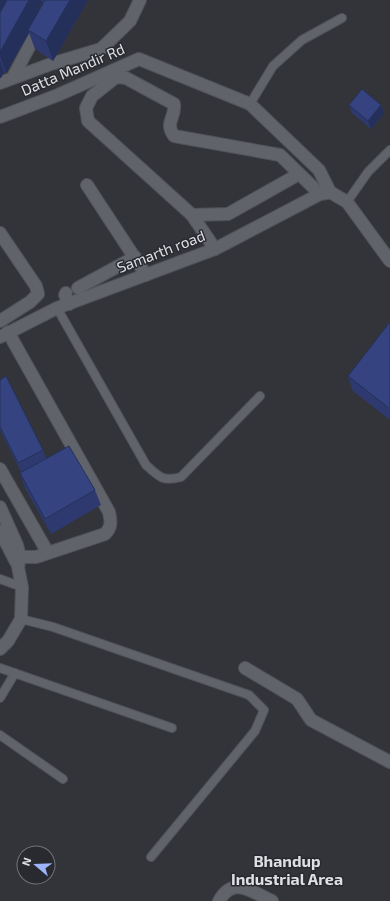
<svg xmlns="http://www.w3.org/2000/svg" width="390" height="901" font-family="'Exo 2',sans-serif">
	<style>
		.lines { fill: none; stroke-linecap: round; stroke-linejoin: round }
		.lane-casing { stroke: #515258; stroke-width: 10 }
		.street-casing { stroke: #515258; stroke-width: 14 }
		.lane { stroke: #606369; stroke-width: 8 }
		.street { stroke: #606369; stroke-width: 12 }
		.wall { fill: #2e3a6f; fill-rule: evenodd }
		.shaded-wall { fill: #25305a }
		.building { fill: #354481; stroke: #25305a }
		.labels { text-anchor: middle; stroke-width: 3; stroke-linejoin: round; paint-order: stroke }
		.street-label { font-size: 15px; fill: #dfe0e4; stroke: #282a30 }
		.neighbourhood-label { font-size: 16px; font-weight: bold; fill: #dfe0e4; stroke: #282a30 }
	</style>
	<rect width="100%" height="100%" fill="#32343a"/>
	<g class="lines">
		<g class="lane-casing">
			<g id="lane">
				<path d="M250,104L273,66L302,40L342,18"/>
				<path d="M347,202L368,172L390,150"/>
				<path d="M57,308L146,465C159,477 163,482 181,477L260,396"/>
				<path d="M0,579L22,587"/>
				<path d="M21,619L53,627L249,695L264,710L255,731L151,857"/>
				<path d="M0,668L172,728"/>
				<path d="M0,698L15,673"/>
				<path d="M0,735L63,779"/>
			</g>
		</g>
		<g class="street-casing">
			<g id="street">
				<path d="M13,77L54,0"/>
				<path d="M0,83L51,64L101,49L130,21L140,0"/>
				<path d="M0,117L58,95L139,59L250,104L319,170L330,192L347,202L390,261"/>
				<path d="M87,185L146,275"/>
				<path d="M192,215L228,214L299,174"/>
				<path d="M0,233L36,286L38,294L30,302L0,321"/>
				<path d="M215,249L192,215L88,121L86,108L92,96L116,77L126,78L174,104C176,118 164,122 174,136L280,155L320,194"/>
				<path d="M78,288L135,257"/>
				<path d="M66,293L65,295L69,304"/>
				<path d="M8,332L109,512C111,521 112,527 105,534L36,557H20"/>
				<path d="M0,337L57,308L215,249L320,194L327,193"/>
				<path d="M0,469L48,553"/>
				<path d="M0,507L17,545L20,557L18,567L22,587L21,619L8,641L0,649"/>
				<path d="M0,531L16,562"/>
				<path d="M245,668L297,699L311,720L390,762"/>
				<path d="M219,901C233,875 252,892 272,901"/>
			</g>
		</g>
		<use href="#lane" class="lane"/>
		<use href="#street" class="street"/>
	</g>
	<g class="wall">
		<path d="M0,0H88L53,61L35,49L29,33L6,73L4,72L1,78H0ZM42,2L44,3L39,11L38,9Z"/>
		<path d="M349,105H381L384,113L371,129L352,113Z"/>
		<path d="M390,322V420L353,391L348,376Z"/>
		<path d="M0,380L43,450L46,459L95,490L101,505L51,534L25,488L20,473L21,472L0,430Z"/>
	</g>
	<g class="shaded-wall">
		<path d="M0,0H14L0,25Z"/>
		<path d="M29,0H41L42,2L38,9L39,13L28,30L29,33L6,73L0,56V52Z"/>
		<path d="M70,0H88L53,61L46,41Z"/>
		<path d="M0,60L4,72L1,78L0,77Z"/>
		<path d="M381,105L384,113L371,129L368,121Z"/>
	</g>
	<g class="building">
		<path d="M7,0H29L0,52V13Z"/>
		<path d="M45,0H70L46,41L28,30Z"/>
		<path d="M362,89L381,105L368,121L349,105Z"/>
		<path d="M390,322V409L348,376Z"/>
		<path d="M6,376L43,450L18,463L0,427V380Z"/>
		<path d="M69,446L95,490L45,519L20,473Z"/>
	</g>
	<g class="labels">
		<g class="street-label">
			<text transform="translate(73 70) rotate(-23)" y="5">Datta Mandir Rd</text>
			<text transform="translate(161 252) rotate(-21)" y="5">Samarth road</text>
		</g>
		<g class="neighbourhood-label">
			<text x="287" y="867">Bhandup<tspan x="287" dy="18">Industrial Area</tspan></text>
		</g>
	</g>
	<g transform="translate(36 865) rotate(289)"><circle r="19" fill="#282a30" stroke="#717378"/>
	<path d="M0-3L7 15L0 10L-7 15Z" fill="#9db4fd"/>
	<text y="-6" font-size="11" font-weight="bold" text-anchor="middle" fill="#dfe0e4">N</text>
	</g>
</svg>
